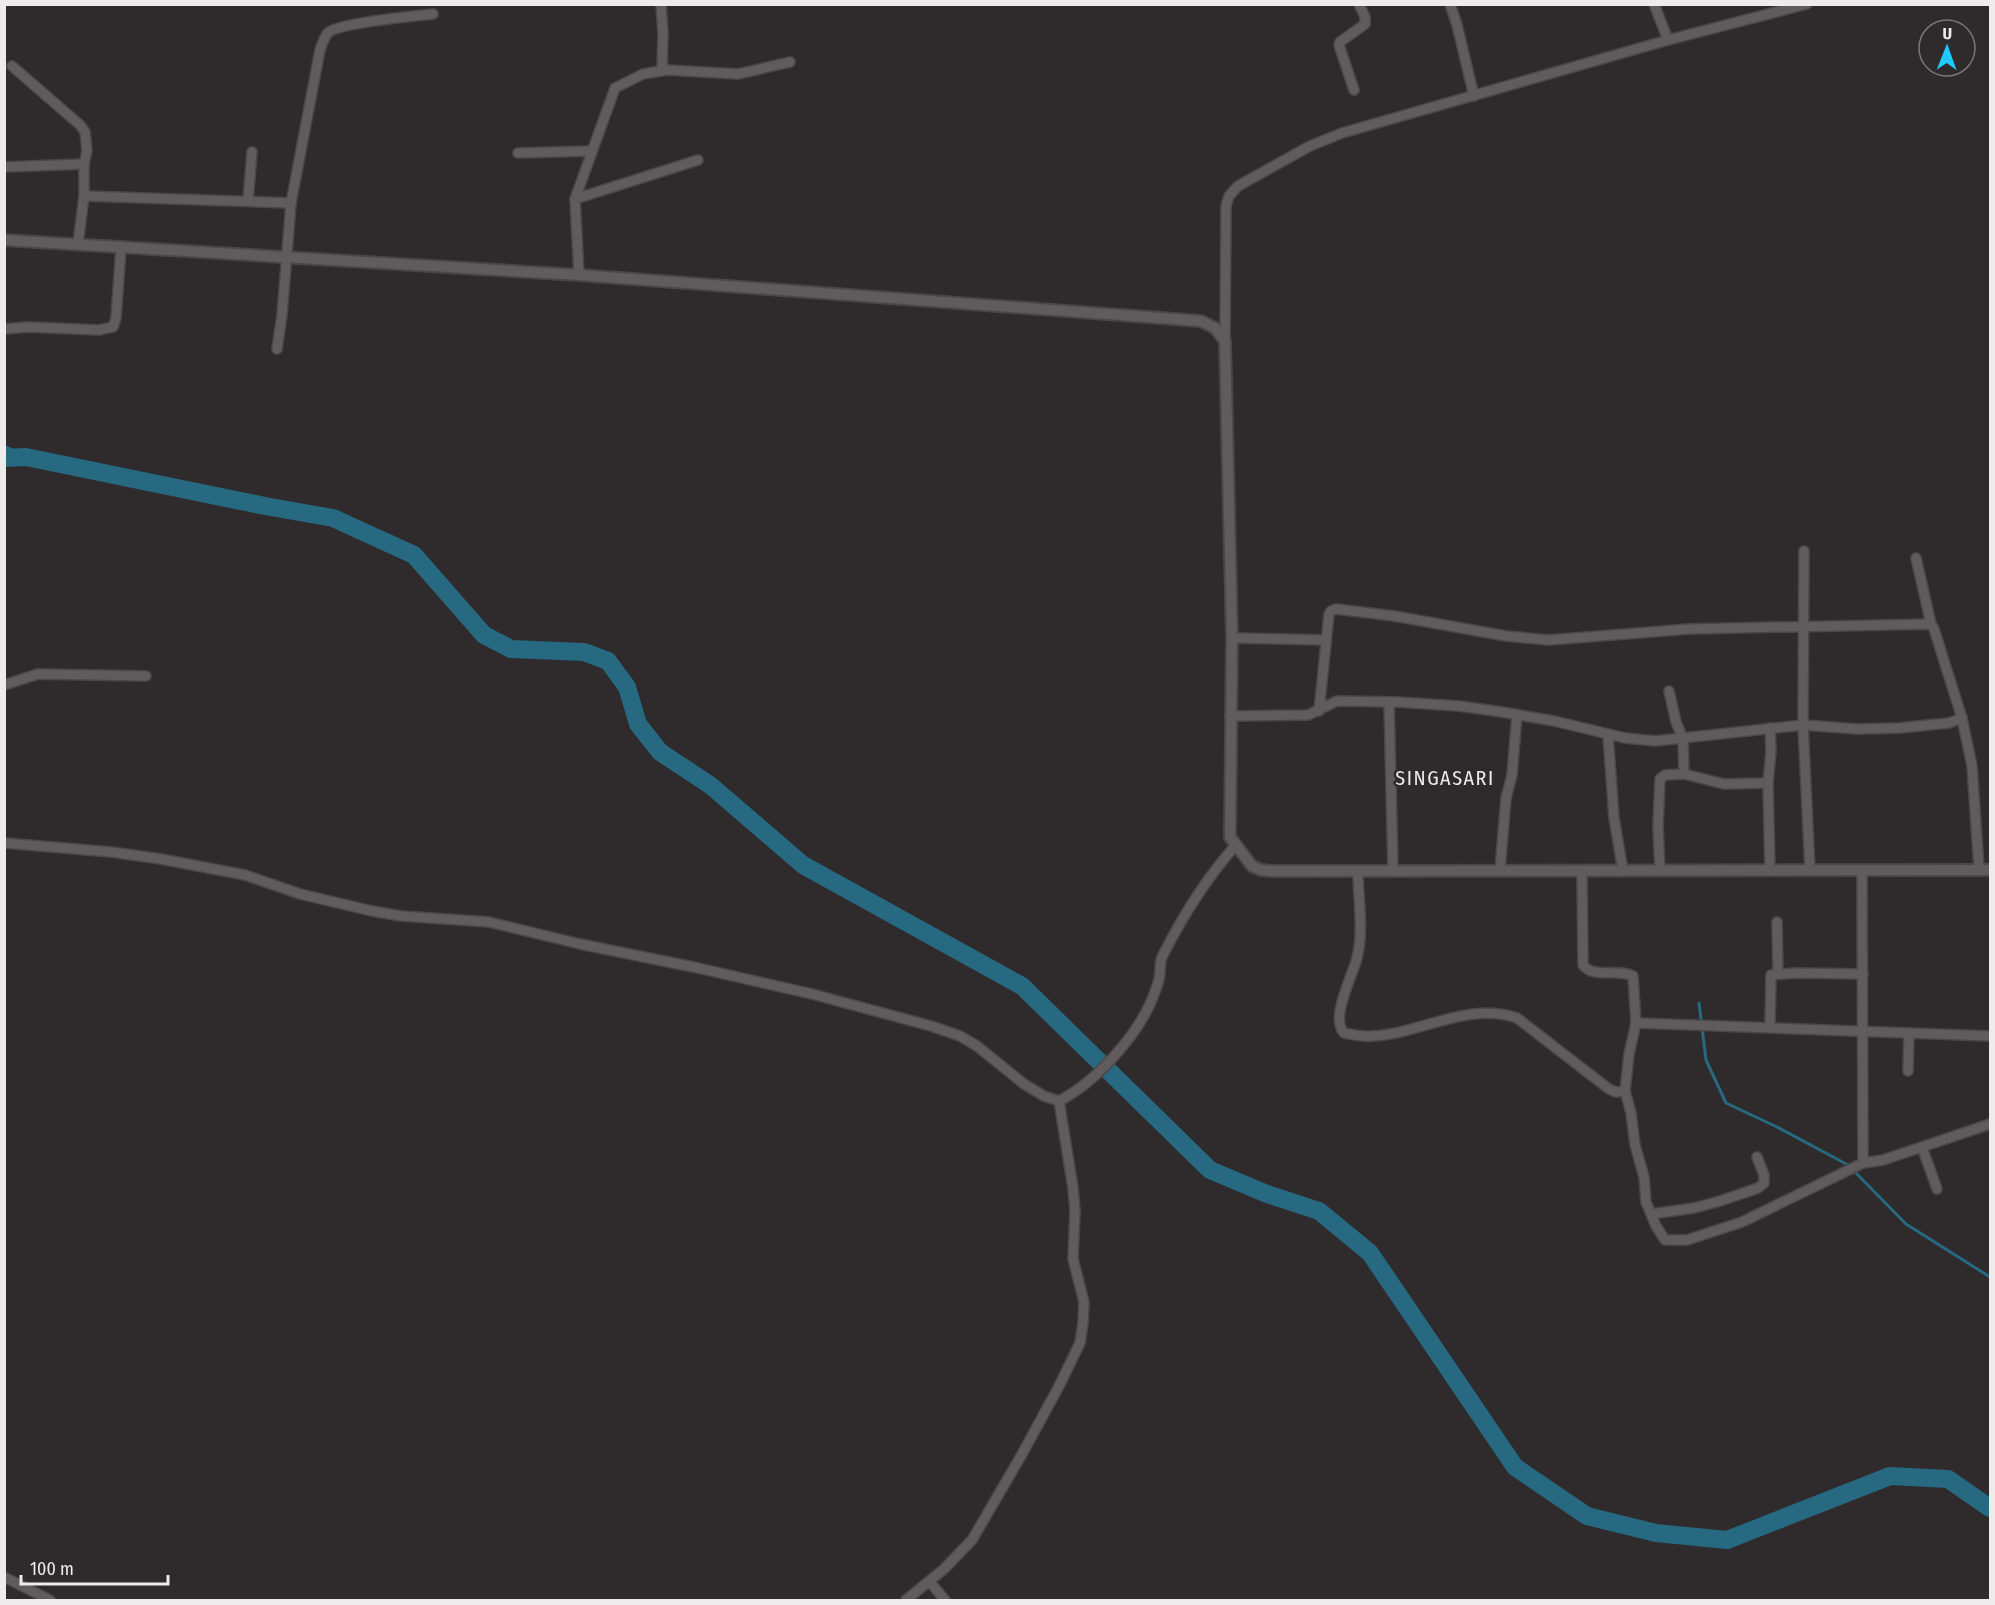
<svg xmlns="http://www.w3.org/2000/svg" width="1995" height="1605" font-family="'Fira Sans Condensed',sans-serif">
	<style>
		.lines { fill: none; stroke-linecap: round; stroke-linejoin: round }
		.stream { stroke: #266981; stroke-width: 3 }
		.river { stroke: #266981; stroke-width: 18 }
		.minor-casing { stroke: #4b4749; stroke-width: 12 }
		.tertiary-casing { stroke: #4b4749; stroke-width: 14 }
		.minor { stroke: #605b5d; stroke-width: 9 }
		.tertiary { stroke: #605b5d; stroke-width: 10 }
		.labels { text-anchor: middle; stroke-width: 5; stroke-linejoin: round; paint-order: stroke }
		.quarter-label { font-size: 20px; letter-spacing: 1.5px; fill: #eeebec; stroke: #2f2a2c }
	</style>
	<rect width="100%" height="100%" fill="#2f2a2c"/>
	<g class="lines">
		<g class="stream">
			<path d="M4,446L26,457"/>
			<path d="M1699,1003L1706,1060L1726,1103L1777,1127L1850,1166"/>
			<path d="M1854,1171L1906,1224L1990,1277"/>
		</g>
		<path class="river" d="M4,458L26,457L265,506L333,518L414,555L484,635L511,649L584,652L608,661L627,687L638,724L660,752L710,785L803,865L1022,986L1210,1170L1267,1194L1319,1211L1370,1253L1515,1467L1587,1516L1656,1533L1727,1540L1890,1476L1948,1479L1990,1508"/>
		<g class="minor-casing">
			<g id="minor">
				<path d="M661,4L663,33L662,71"/>
				<path d="M1450,4L1457,25L1474,96"/>
				<path d="M1654,4L1668,40"/>
				<path d="M12,66L80,125L85,132L87,151L84,164V196L78,244"/>
				<path d="M1354,90L1339,45L1340,42L1365,24V17L1359,4"/>
				<path d="M518,153L592,151"/>
				<path d="M4,167L84,164"/>
				<path d="M84,196L291,203"/>
				<path d="M575,199L698,160"/>
				<path d="M248,201L252,152"/>
				<path d="M579,275L575,199L615,88L643,74L667,70L738,74L790,62"/>
				<path d="M4,329L29,327L99,330L113,327L116,318L121,248"/>
				<path d="M1225,341L1226,206L1229,196L1238,186L1310,146L1342,133L1668,40L1807,4"/>
				<path d="M277,349L282,315L291,203L320,50C322,45 324,37 328,33C337,23 416,16 433,14"/>
				<path d="M1804,551L1803,725L1810,870"/>
				<path d="M1916,558L1931,624"/>
				<path d="M1232,638L1326,640"/>
				<path d="M4,685L38,674L146,676"/>
				<path d="M1669,691L1676,722L1683,739L1684,774L1724,784L1768,783"/>
				<path d="M1389,702L1393,871"/>
				<path d="M1319,711L1329,614L1331,611L1336,609L1394,616L1506,636L1549,640L1689,629L1931,624L1934,629L1962,718L1972,766L1979,869"/>
				<path d="M1230,716L1308,715L1337,701L1397,702L1459,706L1502,712L1554,721L1625,738L1655,741L1803,725L1857,729L1899,728L1949,723L1962,718"/>
				<path d="M1608,735L1614,818L1623,871"/>
				<path d="M4,843L111,852L161,859L245,875L300,894L372,911L401,916L489,922L580,944L698,968L812,994L931,1026L960,1036L977,1046L1024,1084L1044,1096L1059,1101C1096,1082 1138,1035 1153,997C1155,991 1158,985 1159,979C1161,972 1159,964 1162,957C1182,917 1206,879 1235,846"/>
				<path d="M1500,870L1506,798L1512,775L1517,715"/>
				<path d="M1862,870L1863,1163"/>
				<path d="M1358,871C1358,899 1364,930 1357,958C1352,977 1330,1018 1344,1033C1353,1035 1362,1037 1372,1036C1420,1034 1468,1001 1517,1018L1609,1089L1616,1092L1625,1091"/>
				<path d="M1582,871L1583,965C1593,979 1618,968 1633,976L1636,1023L1990,1036"/>
				<path d="M1660,871L1658,827L1660,779L1665,775L1684,774"/>
				<path d="M1770,871L1768,783L1771,751L1770,728"/>
				<path d="M1777,922L1778,973"/>
				<path d="M1636,1023L1629,1054L1625,1091L1631,1113L1635,1145L1644,1177L1646,1202L1656,1226L1665,1240H1687L1742,1222L1863,1163L1883,1160L1990,1124"/>
				<path d="M1770,1027L1771,975L1795,973L1863,974"/>
				<path d="M1908,1071L1909,1033"/>
				<path d="M1922,1147L1937,1189"/>
				<path d="M1651,1214L1694,1208L1720,1201L1758,1188L1764,1183V1175L1757,1157"/>
				<path d="M4,1577L50,1600"/>
				<path d="M929,1581L945,1600"/>
				<path d="M906,1600L944,1569L972,1540L1021,1456L1058,1388L1080,1343L1083,1323L1084,1302L1073,1259L1075,1211L1073,1188L1059,1101"/>
			</g>
		</g>
		<g class="tertiary-casing">
			<path id="tertiary" d="M4,240L579,275L1201,321L1215,328L1225,341L1232,638L1230,837L1252,866L1261,870L1272,871L1990,870"/>
		</g>
		<use href="#minor" class="minor"/>
		<use href="#tertiary" class="tertiary"/>
	</g>
	<g class="labels">
		<g class="quarter-label">
			<text x="1445" y="785">SINGASARI</text>
		</g>
	</g>
	<rect width="1995" height="1605" fill="none" stroke="#eeebec" stroke-width="12"/>
	<g transform="translate(1947 48) rotate(1)"><circle r="28" fill="#2f2a2c" stroke="#7b7779" stroke-width="1.5"/>
	<path d="M0-4.5L10 22L0 15L-10 22Z" fill="#1fc9fd"/>
	<text y="-9" font-size="16" font-weight="bold" text-anchor="middle" fill="#eeebec">U</text>
	</g>
	<path d="M21 1575v9h147v-9" fill="none" stroke="#eeebec" stroke-width="3"/>
	<text x="30" y="1575" font-size="18" fill="#eeebec" stroke="#2f2a2c" stroke-width="4.5" paint-order="stroke">100 m</text>
</svg>
